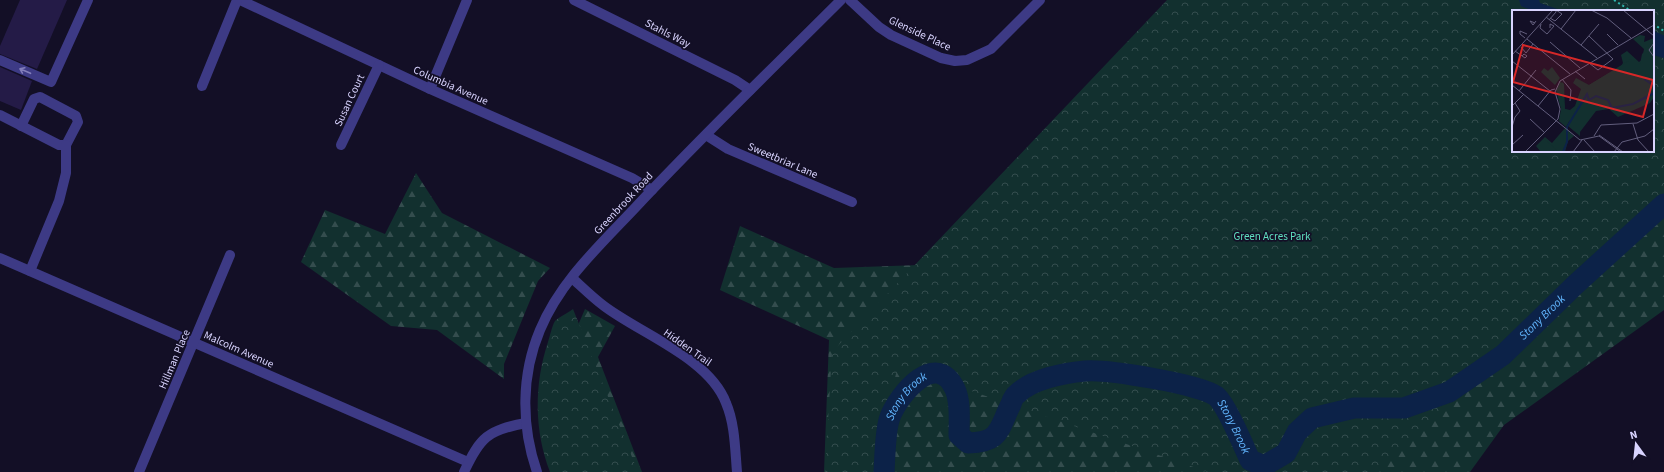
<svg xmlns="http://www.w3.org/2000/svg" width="1664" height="472" font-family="'Source Sans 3',sans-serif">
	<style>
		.forest { fill: url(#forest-firs); fill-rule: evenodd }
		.park { fill: url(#park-crowns); fill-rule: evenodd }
		.water { fill: #0c2248 }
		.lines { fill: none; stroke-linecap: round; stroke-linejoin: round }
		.river { stroke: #0c2248; stroke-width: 21 }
		.building { fill: #241b47 }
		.path { stroke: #2fb8b0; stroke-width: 2; stroke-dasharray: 2 3; stroke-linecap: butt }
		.minor { stroke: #3d3a85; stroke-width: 10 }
		.oneway { stroke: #837fbc }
		.labels { text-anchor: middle; stroke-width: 3.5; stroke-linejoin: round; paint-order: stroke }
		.street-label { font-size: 11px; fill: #d9d4ff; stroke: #130f26 }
		.park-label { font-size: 11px; fill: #5fe0c0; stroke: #130f26 }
		.water-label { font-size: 12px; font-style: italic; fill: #62b6ff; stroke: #130f26 }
		.inset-river { fill: none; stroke: #0c2248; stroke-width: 2 }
		.inset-road { fill: none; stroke: #625e7d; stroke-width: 1 }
		.view { fill: #d62828; fill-opacity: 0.15; stroke: #d62828; stroke-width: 2 }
		.inset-edge { fill: none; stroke: #d9d4ff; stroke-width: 2 }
	</style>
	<defs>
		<pattern id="forest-firs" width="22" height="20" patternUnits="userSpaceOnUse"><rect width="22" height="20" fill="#12302f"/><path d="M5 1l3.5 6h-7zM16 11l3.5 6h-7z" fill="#344d4e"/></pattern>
		<pattern id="park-crowns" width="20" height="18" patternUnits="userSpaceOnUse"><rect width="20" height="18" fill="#12302f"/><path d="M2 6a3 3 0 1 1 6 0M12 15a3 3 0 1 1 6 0" fill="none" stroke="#344d4e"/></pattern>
	</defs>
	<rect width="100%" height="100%" fill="#130f26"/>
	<g class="forest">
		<path d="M1170,0H1664V310L1504,425L1470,472H824L829,340L720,290L740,226L834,268L919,265ZM1513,11H1653V151H1513Z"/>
		<path d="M416,173L442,213L550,268L538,281L504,364V379L437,330L391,326L301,262L325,210L385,234Z"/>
		<path d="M585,309L615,326L598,357L642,472H568L557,374Z"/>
	</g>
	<g class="park">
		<path d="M1167,0H1664V214L1378,472H1208L898,366L871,472H825L832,352ZM1513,11H1653V151H1513Z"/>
		<path d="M573,309L638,472H550C534,430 534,384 548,342C550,336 552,326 555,321C559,317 568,313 573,309Z"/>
	</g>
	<g class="water">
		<path d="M1519,0H1539L1540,3L1563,11H1534L1521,6Z"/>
		<path d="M1653,43L1664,47V58L1653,55Z"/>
	</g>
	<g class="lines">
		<g class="river">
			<path d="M1653,42L1664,47"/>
			<path id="s1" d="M884,472C885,457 885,430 890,417C899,394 936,349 955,389C961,402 959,421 959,435L968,443C1001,442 998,430 1011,404C1012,401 1014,396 1017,394C1032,379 1064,373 1085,371C1106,369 1200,384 1216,396C1226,404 1244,447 1250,460L1264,466L1286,453L1297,432L1312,418L1354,408H1404L1449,392L1503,355L1575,285L1664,204"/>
		</g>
	</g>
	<g class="building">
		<path d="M20,0H67L37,69L0,54V46Z"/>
		<path d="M0,67L32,81L21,110L0,101Z"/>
	</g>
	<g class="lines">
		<g class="path">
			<path d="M1614,0L1631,11"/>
			<path d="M1653,24L1664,31"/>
		</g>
		<g class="minor">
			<path d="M240,0L430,89L632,178L652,190"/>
			<path d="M574,0L735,80L750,90"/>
			<path d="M850,0L879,27L891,35L941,58L955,61L967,60L991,49L1040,0"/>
			<path d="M0,60L51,82L88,0"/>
			<path d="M202,86L237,0"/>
			<path d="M430,89L467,0"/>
			<path d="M0,115L59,145H66L78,122L76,116L40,97L34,99L21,126"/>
			<path d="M706,135L728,149L852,202"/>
			<path d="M341,145L379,65"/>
			<path d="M0,258L468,462"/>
			<path d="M30,271L59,201L66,173V145"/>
			<path d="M572,278C582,287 593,298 604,306C641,334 709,358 726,403C735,424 735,449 737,472"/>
			<path d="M139,472L230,255"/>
			<path d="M464,472C480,437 488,430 526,423"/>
			<path d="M537,472C521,426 521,375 540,330C560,282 599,246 634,209C701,137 772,69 841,0"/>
		</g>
	</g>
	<defs><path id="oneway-shaft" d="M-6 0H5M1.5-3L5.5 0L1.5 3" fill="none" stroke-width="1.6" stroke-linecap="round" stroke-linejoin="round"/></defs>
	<use class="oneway" href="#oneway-shaft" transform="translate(25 71) rotate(-157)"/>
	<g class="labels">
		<g class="street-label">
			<text transform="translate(668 33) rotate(27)" y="4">Stahls Way</text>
			<text transform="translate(920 33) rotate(25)" y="4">Glenside Place</text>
			<text transform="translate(451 85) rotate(24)" y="4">Columbia Avenue</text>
			<text transform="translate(349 100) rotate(-65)" y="4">Susan Court</text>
			<text transform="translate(783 160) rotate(23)" y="4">Sweetbriar Lane</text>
			<text transform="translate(623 203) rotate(-47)" y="4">Greenbrook Road</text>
			<text transform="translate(688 347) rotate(35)" y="4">Hidden Trail</text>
			<text transform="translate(239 349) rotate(24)" y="4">Malcolm Avenue</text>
			<text transform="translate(174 359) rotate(-67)" y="4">Hillman Place</text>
		</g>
		<g class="park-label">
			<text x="1272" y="240">Green Acres Park</text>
		</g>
		<g class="water-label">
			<text dy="4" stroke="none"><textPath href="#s1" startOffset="908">Stony Brook</textPath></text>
			<text dy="4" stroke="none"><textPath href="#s1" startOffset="82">Stony Brook</textPath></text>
			<text dy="4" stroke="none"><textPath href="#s1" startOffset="525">Stony Brook</textPath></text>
		</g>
	</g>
	<g transform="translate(1512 10)">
		<rect width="142" height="142" fill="#130f26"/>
		<path d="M128,25L133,26L132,32L142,28V39L131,44L132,39L121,29ZM115,41L127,52L131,49L142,71V87L138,93L106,107L97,99L84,101L68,122V126L56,116L58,111L50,106L47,76L50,72L52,74L53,99L58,100L63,96L69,79L61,73L64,68L77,75L109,56L111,53L109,45ZM40,57L48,68L43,75L29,62L32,58L36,61Z" fill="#12302f"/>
		<path d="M142,32V84L104,103L73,83L54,117L47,111L49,99L44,80L49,71L53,99L59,101L63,97L69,80L121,48L128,54L130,44ZM53,118L62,126L56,131L53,142H29L24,136L33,127L40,133Z" fill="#12302f"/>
		<path d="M32,129L45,140V142H35L27,134Z" fill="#12302f"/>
		<path class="inset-river" d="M132,69L142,76M51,142L55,132V117L75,84L77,90L84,86L96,90L100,98L121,94L142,83"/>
		<path class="inset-road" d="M79,0L95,8L119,28M111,0L142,26M34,7L85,48M37,10L44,2V0L50,4L43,11L38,8M23,13L18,11L21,15L24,11M29,14L28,18L35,24L42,16L38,14V18M49,19L64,0M95,24L106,35M13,28L8,24V21L15,24M15,29L58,64M38,32L68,58M142,33L137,40L142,47M69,35L87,14M9,37L14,43L21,34M3,41L13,48L15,46L12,44L10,46M0,45L41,0M0,51L38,81M77,53L86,60L101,49L77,26M63,61L73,69M50,69L59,80L58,91M0,75L68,130L87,126L109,142M7,81L24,60M0,96L12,84M26,96L39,80L43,79M18,109L33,123M121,114L126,130L137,142M0,117L3,107L8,101L3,93M87,125L111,142M82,126L89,115L125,113L142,104M72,130L83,142M0,135L11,125M13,142L46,109L48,99L43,82L48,71L142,15M61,142L70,130M102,142L110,132L133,126L142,119"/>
		<path class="view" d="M11,35L141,70L131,107L1,72Z"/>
		<rect width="142" height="142" class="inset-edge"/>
	</g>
	<g transform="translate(1636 444) rotate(345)" stroke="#130f26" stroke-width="3" paint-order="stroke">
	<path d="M0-3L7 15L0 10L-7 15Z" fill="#d9d4ff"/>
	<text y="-6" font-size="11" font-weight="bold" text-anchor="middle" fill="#d9d4ff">N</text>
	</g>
</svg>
